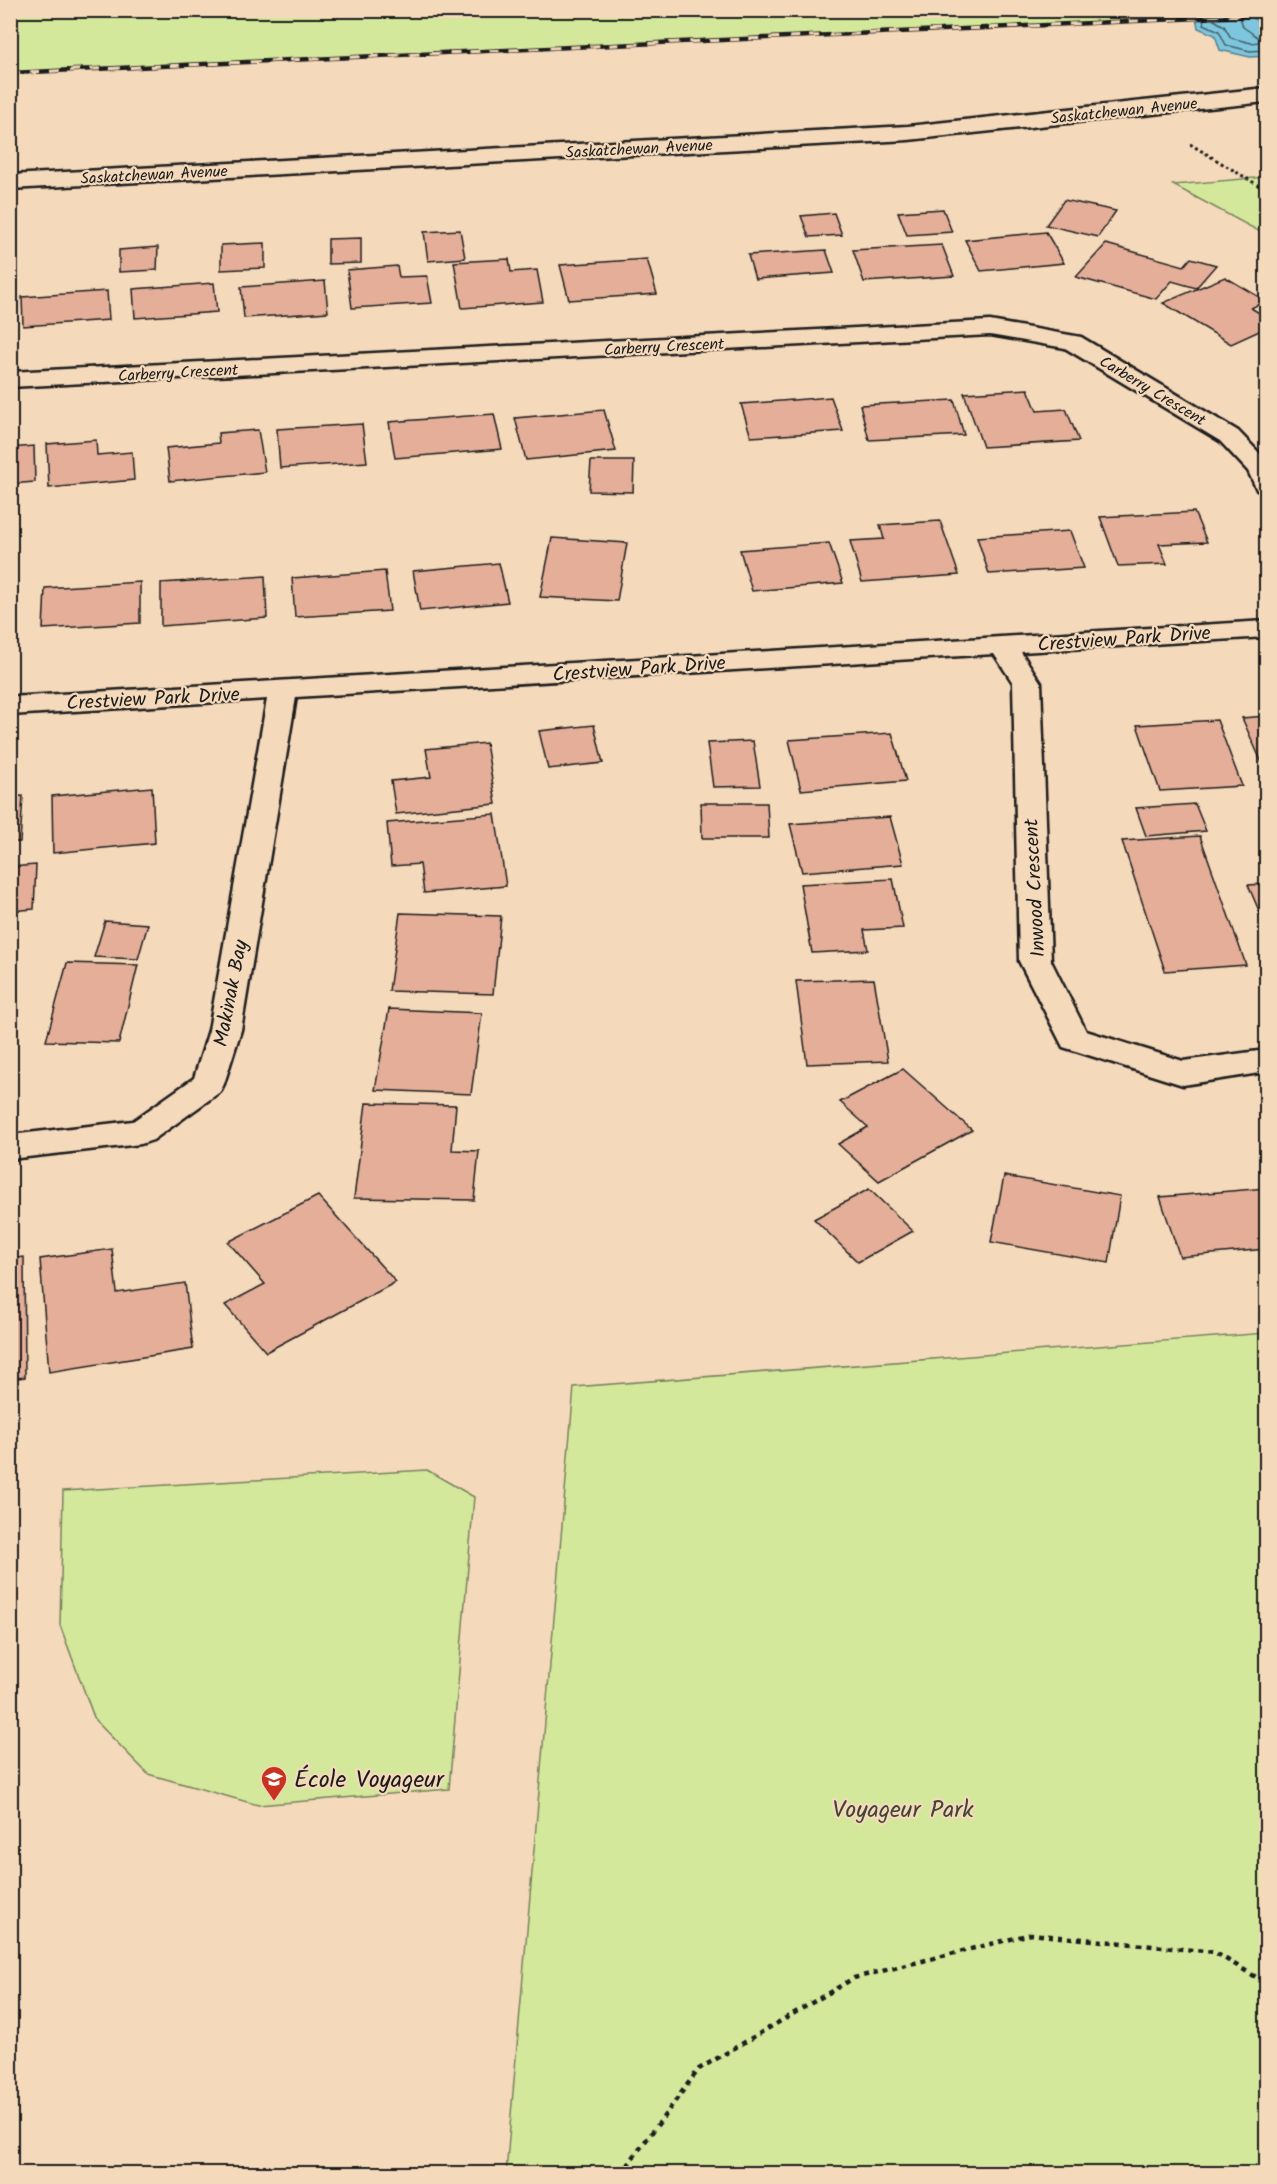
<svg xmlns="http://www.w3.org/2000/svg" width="1277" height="2184" font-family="Kalam,sans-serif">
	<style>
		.green { fill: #d4e89c; stroke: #78825c; stroke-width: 1.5 }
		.water { fill: #7dc6dd; stroke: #568290; stroke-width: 1.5 }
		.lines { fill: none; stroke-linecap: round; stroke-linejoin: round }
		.shore { stroke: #436069; stroke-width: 1.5 }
		.building { fill: #e4ae99; stroke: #1c1c1c; stroke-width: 1.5 }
		.street-casing { stroke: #1c1c1c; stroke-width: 5 }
		.secondary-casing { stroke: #1c1c1c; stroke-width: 5 }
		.path-far1 { stroke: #1c1c1c; stroke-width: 3; stroke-dasharray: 3 3; stroke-linecap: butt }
		.path { stroke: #1c1c1c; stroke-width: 4.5; stroke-dasharray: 5 5; stroke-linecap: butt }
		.street { fill: #f5d9bb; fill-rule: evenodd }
		.secondary { fill: #f5d9bb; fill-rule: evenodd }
		.rail-casing { stroke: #1c1c1c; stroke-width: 4.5 }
		.rail { stroke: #f5d9bb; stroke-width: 3; stroke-dasharray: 10; stroke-linecap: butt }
		.labels { text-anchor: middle; stroke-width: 4.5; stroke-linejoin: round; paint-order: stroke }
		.far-street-label { font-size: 16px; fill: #1c1c1c; stroke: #f5d9bb }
		.street-label { font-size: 20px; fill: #1c1c1c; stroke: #f5d9bb }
		.near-poi-label { font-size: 24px; fill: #1c1c1c; stroke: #f5d9bb; text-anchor: start }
		.near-park-label { font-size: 24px; fill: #414536; stroke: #f5d9bb }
	</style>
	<rect width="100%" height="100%" fill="#f5d9bb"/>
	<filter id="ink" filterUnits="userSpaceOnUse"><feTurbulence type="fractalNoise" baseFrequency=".0167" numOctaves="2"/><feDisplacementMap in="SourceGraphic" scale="12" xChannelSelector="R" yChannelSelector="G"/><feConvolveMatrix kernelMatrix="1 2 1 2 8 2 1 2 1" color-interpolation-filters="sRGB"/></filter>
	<g filter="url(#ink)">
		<g class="green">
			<path d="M1195,10L1196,18L11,73L10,11Z"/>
			<path d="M1266,177V235L1173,185Z"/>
			<path d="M1266,1333V2173H506L574,1387Z"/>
			<path d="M427,1470L474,1497L449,1789L258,1805L148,1774L95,1720L60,1625L63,1491Z"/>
		</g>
		<path class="water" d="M1195,11H1250L1254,19L1266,26V56L1250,57L1220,50L1215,35L1198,28Z"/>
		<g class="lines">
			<g class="shore">
				<path d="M1201,10L1204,24L1219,31L1226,45L1250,51L1266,50"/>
				<path d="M1209,10L1211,18L1224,26L1231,38L1251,43L1259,42V38L1243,27L1238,10"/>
			</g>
		</g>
		<g class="building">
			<path d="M1064,200L1116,211L1098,237L1046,225Z"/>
			<path d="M943,209L952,232L907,235L898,212Z"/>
			<path d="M834,213L842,235L809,237L801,216Z"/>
			<path d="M460,230L465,258L428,261L424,232Z"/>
			<path d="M1046,232L1064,263L981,271L965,240Z"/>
			<path d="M361,238V263L328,264V239Z"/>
			<path d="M265,243V268L221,270V245Z"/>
			<path d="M1106,244L1184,266L1191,258L1216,265L1196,288L1172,281L1156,299L1076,277Z"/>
			<path d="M942,245L954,276L864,282L853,250Z"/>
			<path d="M158,247L157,270L119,272V250Z"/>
			<path d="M826,250L834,273L755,279L748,255Z"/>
			<path d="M509,259L511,272L537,270L543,302L462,308L454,262Z"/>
			<path d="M647,259L657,294L569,300L560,265Z"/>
			<path d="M397,266L399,277L427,276L432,303L352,308L347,270Z"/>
			<path d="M1225,277L1266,301L1251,308L1266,317V328L1231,344L1163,303Z"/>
			<path d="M325,281L328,312L244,318L241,287Z"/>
			<path d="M214,283L217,312L135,318L133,289Z"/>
			<path d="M107,291L109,320L23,326L22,297Z"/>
			<path d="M1028,389L1037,411L1066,409L1079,441L983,447L964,393Z"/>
			<path d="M831,397L843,431L751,437L741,404Z"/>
			<path d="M954,400L964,435L869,440L860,405Z"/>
			<path d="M604,410L616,451L526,460L515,418Z"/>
			<path d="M494,414L502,449L395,458L389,422Z"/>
			<path d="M362,424L367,462L280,468L277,429Z"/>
			<path d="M258,430L265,472L170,481L166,448L219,443L218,433Z"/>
			<path d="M96,440L97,455L132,452L134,480L49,488L47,444Z"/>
			<path d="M34,446L35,482L10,484V448Z"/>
			<path d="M591,461H634L633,492L589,491Z"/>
			<path d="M1194,512L1207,542L1159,544L1167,564L1118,566L1100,517Z"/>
			<path d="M940,521L959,575L862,582L850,541L884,539L880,525Z"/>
			<path d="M1070,531L1084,568L989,574L977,537Z"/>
			<path d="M552,538L627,543L617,601L540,597Z"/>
			<path d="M829,543L843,583L752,591L740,550Z"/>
			<path d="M499,563L508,602L420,611L413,571Z"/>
			<path d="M385,571L390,611L295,617L292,578Z"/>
			<path d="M265,576L267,618L161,626V583Z"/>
			<path d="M140,582V623L43,629L45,588Z"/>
			<path d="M17,588V630H10V589Z"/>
			<path d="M1266,716V772L1242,718Z"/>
			<path d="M1217,720L1242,786L1160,791L1137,725Z"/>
			<path d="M594,725L603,763L548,769L539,731Z"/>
			<path d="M892,733L906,781L801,790L789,740Z"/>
			<path d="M753,741L760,786L713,787L707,743Z"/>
			<path d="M486,743L496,804L396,814L391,781L431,777L426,749Z"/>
			<path d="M152,787L155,843L53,853L52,796Z"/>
			<path d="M23,796L20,842H10V797Z"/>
			<path d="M701,803H767L769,838H702Z"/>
			<path d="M1195,804L1206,831L1146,836L1136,808Z"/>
			<path d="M495,814L506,886L424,893L420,864L391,866L387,823Z"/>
			<path d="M890,817L903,864L802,872L790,824Z"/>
			<path d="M1200,836L1246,965L1165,971L1122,841Z"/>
			<path d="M36,865L34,909L10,911V867Z"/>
			<path d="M893,879L903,928L864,930L868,950L812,953L800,884Z"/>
			<path d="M1266,884V927L1248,885Z"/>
			<path d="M400,913L501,916L493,994L389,991Z"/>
			<path d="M105,921L148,924L138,959L94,957Z"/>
			<path d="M67,963L138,965L119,1043L46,1041Z"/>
			<path d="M874,979L888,1061L807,1064L796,981Z"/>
			<path d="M389,1009L482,1013L471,1094L375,1090Z"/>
			<path d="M903,1069L972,1130L879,1181L838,1144L868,1127L840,1102Z"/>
			<path d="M366,1103L456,1105L452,1150L479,1151L474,1200L354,1198Z"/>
			<path d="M1004,1176L1120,1196L1109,1263L991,1242Z"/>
			<path d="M1266,1188V1249L1180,1257L1160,1197Z"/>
			<path d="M869,1189L913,1231L858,1262L814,1219Z"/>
			<path d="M318,1196L396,1282L266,1352L225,1305L265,1284L228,1242Z"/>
			<path d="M112,1249L117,1293L185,1283L193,1349L49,1372L40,1259Z"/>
			<path d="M24,1257L25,1377L10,1379V1259Z"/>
		</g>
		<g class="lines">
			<g class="street-casing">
				<g id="street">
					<path d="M990,321L1081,337L1238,431L1266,460V492L1257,490L1248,471L1220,441L1065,348L990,335L10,387V372Z"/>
					<path d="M1266,621V637L1021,652L1041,683L1051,961L1086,1031L1183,1061L1266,1050V1072L1183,1085L1063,1047L1019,961L1013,683L994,654L296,697L241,1030L224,1084L220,1092L153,1140L141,1144L10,1159V1135L133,1121L194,1078L209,1030L267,699L10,715V697Z"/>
				</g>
			</g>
			<g class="secondary-casing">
				<path id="secondary" d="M1266,88V102L908,140L10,189V175L908,126Z"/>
			</g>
			<path class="path-far1" d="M1190,144L1266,190"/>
			<path class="path" d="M621,2174L699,2069L854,1978L1031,1934L1214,1952L1266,1983"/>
			<use href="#street" class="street"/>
			<use href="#secondary" class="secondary"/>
			<g class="rail-casing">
				<path id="rail" d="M10,73L1266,15"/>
			</g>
			<use href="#rail" class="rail"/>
		</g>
	</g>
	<defs>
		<g id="school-pin" transform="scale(1.35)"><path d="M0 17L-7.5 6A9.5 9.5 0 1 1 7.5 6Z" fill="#c8321e" stroke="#f5d9bb"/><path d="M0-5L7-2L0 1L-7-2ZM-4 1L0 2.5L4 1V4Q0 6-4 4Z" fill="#fff"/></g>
	</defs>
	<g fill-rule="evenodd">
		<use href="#school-pin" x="274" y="1779"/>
	</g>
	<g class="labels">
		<g class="far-street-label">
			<text transform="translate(1124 110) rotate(-6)" y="6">Saskatchewan Avenue</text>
			<text transform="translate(639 148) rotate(-3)" y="6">Saskatchewan Avenue</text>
			<text transform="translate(154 174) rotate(-3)" y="6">Saskatchewan Avenue</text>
			<text transform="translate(664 346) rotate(-3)" y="6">Carberry Crescent</text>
			<text transform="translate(178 372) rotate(-3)" y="6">Carberry Crescent</text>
			<text transform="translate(1153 390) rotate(31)" y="6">Carberry Crescent</text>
		</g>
		<g class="street-label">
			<text transform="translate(1124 638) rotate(-4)" y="7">Crestview Park Drive</text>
			<text transform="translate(639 668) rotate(-4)" y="7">Crestview Park Drive</text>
			<text transform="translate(153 698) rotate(-3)" y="7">Crestview Park Drive</text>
			<text transform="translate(1034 888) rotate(-93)" y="7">Inwood Crescent</text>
			<text transform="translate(230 993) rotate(-79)" y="7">Makinak Bay</text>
		</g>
		<g class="near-poi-label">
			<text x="294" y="1787">École Voyageur</text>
		</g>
		<g class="near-park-label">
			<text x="903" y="1817">Voyageur Park</text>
		</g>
	</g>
	<rect width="1277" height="2184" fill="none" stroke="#f5d9bb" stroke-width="36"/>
	<rect x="18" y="18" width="1241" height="2148" fill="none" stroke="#1c1c1c" stroke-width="2" filter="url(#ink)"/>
</svg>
